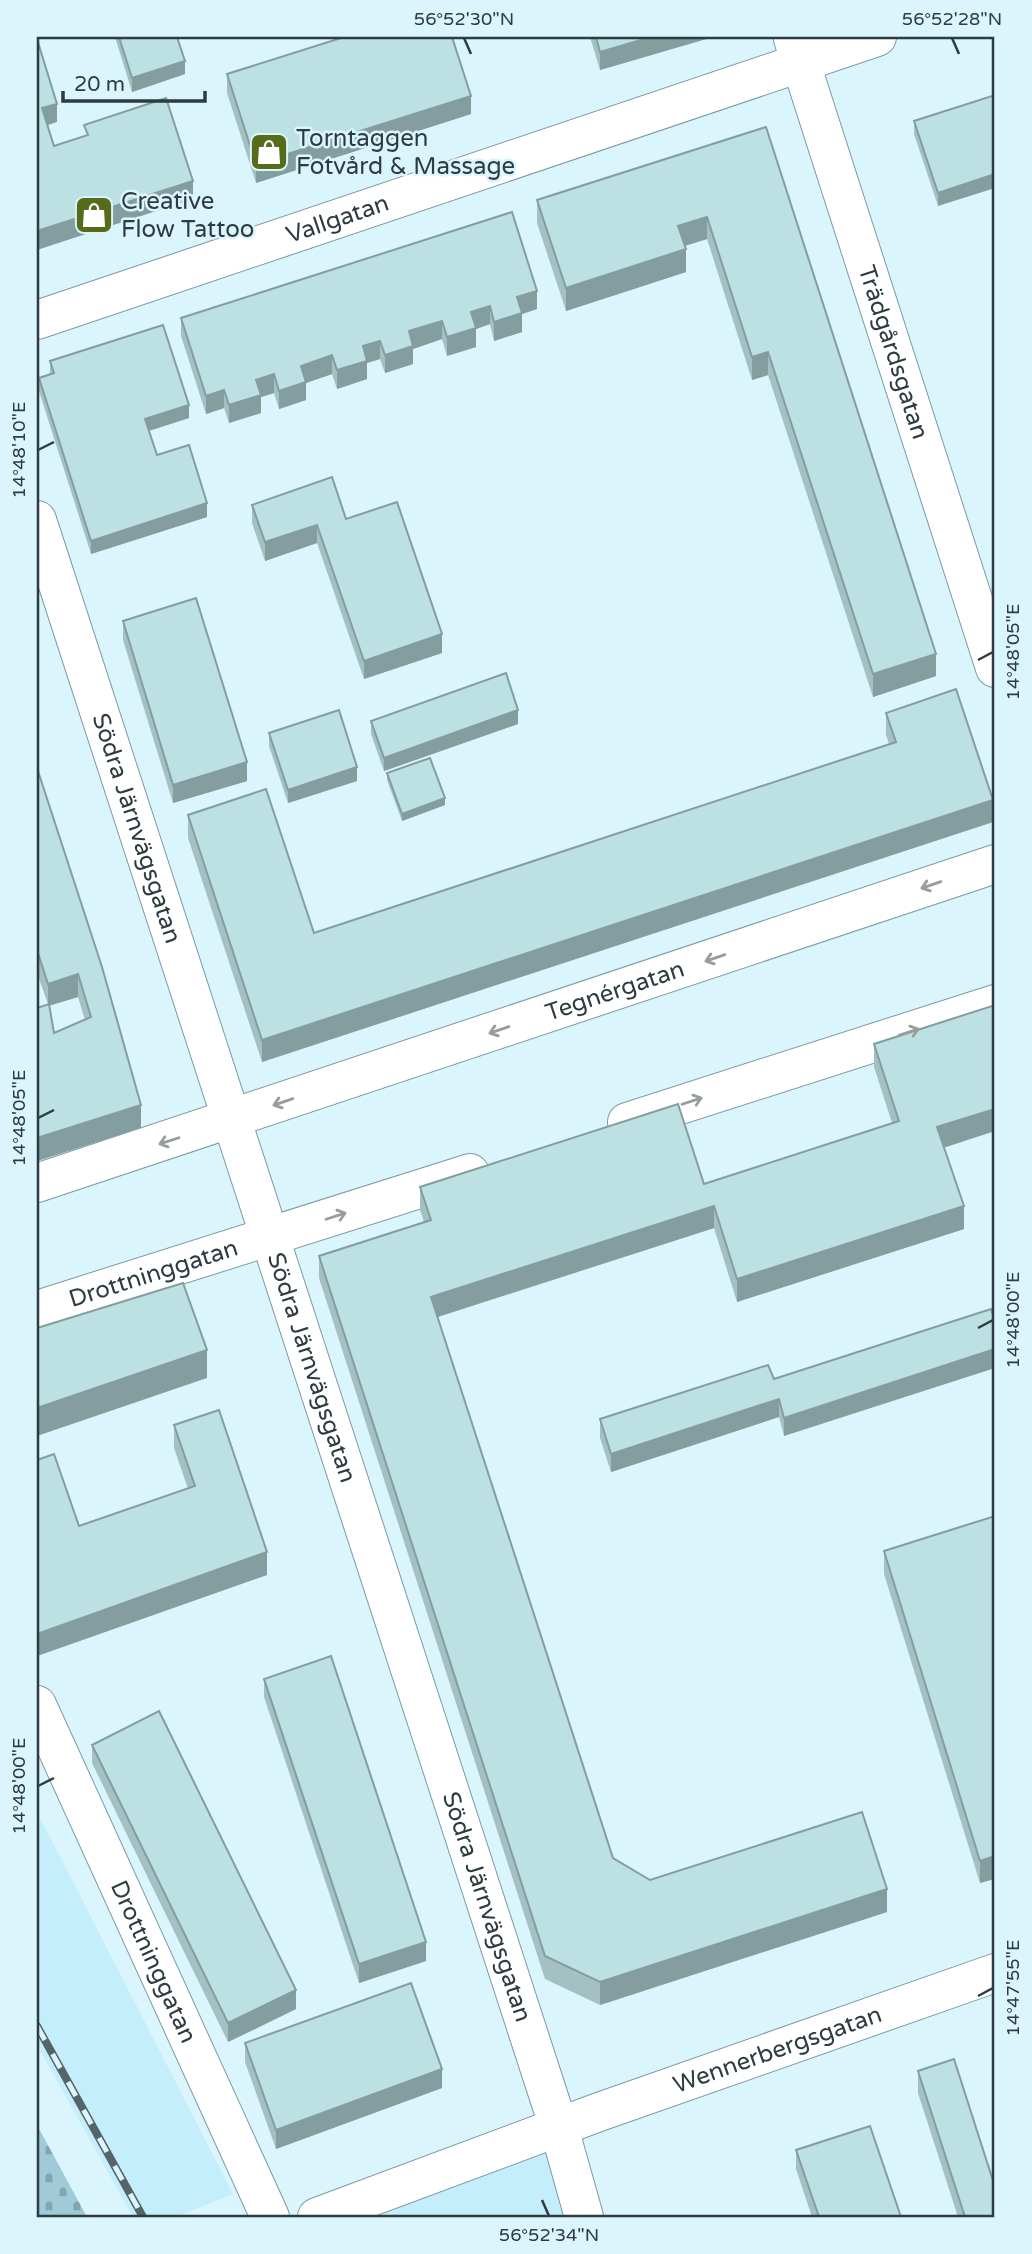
<svg xmlns="http://www.w3.org/2000/svg" width="1032" height="2254" font-family="'Varela Round',sans-serif">
	<style>
		.built { fill: #c5eefc }
		.cemetery { fill: url(#cemetery-stones) }
		.lines { fill: none; stroke-linecap: round; stroke-linejoin: round }
		.minor-casing { stroke: #7b9aa4; stroke-width: 40 }
		.tertiary-casing { stroke: #7b9aa4; stroke-width: 40 }
		.minor { stroke: #fff; stroke-width: 38 }
		.tertiary { stroke: #fff; stroke-width: 38 }
		.rail-casing { stroke: #546469; stroke-width: 8 }
		.rail { stroke: #dbf5fd; stroke-width: 5; stroke-dasharray: 16; stroke-linecap: butt }
		.wall { fill: #a3c1c2; fill-rule: evenodd }
		.shaded-wall { fill: #849d9e }
		.building { fill: #bde0e2; stroke: #849d9e; stroke-width: 2 }
		.oneway { stroke: #969d9f }
		.ticks { fill: none; stroke: #2e3b3f; stroke-width: 2.5 }
		.labels { text-anchor: middle; stroke-width: 5; stroke-linejoin: round; paint-order: stroke }
		.poi-label { font-size: 24px; fill: #2e3b3f; stroke: #dbf5fd; text-anchor: start }
		.street-label { font-size: 24px; fill: #2e3b3f; stroke: #dbf5fd }
		.neatline { fill: none; stroke: #2e3b3f; stroke-width: 2.5 }
		.ticks-label { font-size: 18px; text-anchor: middle; fill: #2e3b3f }
	</style>
	<defs>
		<pattern id="cemetery-stones" width="16" height="16" patternUnits="userSpaceOnUse" patternTransform="scale(1.75)"><rect width="16" height="16" fill="#a0cad8"/><path d="M2 7V4a2 2 0 0 1 4 0v3zM10 15v-3a2 2 0 0 1 4 0v3z" fill="#83a5b1"/></pattern>
	</defs>
	<rect width="100%" height="100%" fill="#dbf5fd"/>
	<g class="built">
		<path d="M37,1814L51,1839L233,2194L176,2217H133L37,2045Z"/>
		<path d="M559,2128L584,2217H317Z"/>
	</g>
	<path class="cemetery" d="M37,2125L87,2217H37Z"/>
	<g class="lines">
		<g class="minor-casing">
			<g id="minor">
				<path id="s1" d="M793,39L995,668"/>
				<path id="s2" d="M37,320L877,37"/>
				<path d="M627,1122L995,1004"/>
				<path id="s3" d="M37,1183L995,864"/>
				<path id="s4" d="M37,1310L470,1173"/>
				<path id="s5" d="M37,1705L270,2217"/>
				<path id="s6" d="M317,2217L599,2112L995,1973"/>
			</g>
		</g>
		<g class="tertiary-casing">
			<g id="tertiary">
				<path id="s7" d="M37,520L559,2128L584,2217"/>
			</g>
		</g>
		<use href="#minor" class="minor"/>
		<use href="#tertiary" class="tertiary"/>
		<g class="rail-casing">
			<path id="rail" d="M37,2026L143,2217"/>
		</g>
		<use href="#rail" class="rail"/>
	</g>
	<g class="wall">
		<path d="M115,37H177L185,74L132,92Z"/>
		<path d="M590,37H713L600,70Z"/>
		<path d="M227,74L471,114L256,183L227,93Z"/>
		<path d="M995,95L938,206L914,134V121Z"/>
		<path d="M766,127L936,676L873,697L768,375L752,380L707,239L685,246L686,272L566,311L537,223V200Z"/>
		<path d="M512,212L537,309L522,314V332L494,341L490,324L476,329V347L447,356L442,339L413,349V364L385,373L380,359L367,363V379L337,389L332,374L306,383V400L279,409L274,393L261,397V413L229,423L224,408L206,414L181,336V318Z"/>
		<path d="M50,361L189,418L149,431L157,455L207,517L91,554L39,391V378L50,374Z"/>
		<path d="M252,505L346,519L442,653L364,679L317,543L265,561L252,523Z"/>
		<path d="M123,621L247,781L173,803L123,640Z"/>
		<path d="M886,713L993,822L262,1062L188,838V815L314,933L889,744L886,735Z"/>
		<path d="M371,721L518,724L384,771L371,734Z"/>
		<path d="M269,733L357,781L288,803L269,746Z"/>
		<path d="M37,768L141,1128L37,1161L48,1004L37,973ZM78,997L85,1020L54,1033L49,1006Z"/>
		<path d="M387,773L445,805L402,821L387,780Z"/>
		<path d="M874,1044L944,1148L964,1229L737,1302L714,1228L438,1317L613,1858L650,1880L887,1912L600,2005L545,1979L319,1278V1256L424,1222L420,1210V1187L704,1184L892,1123L874,1067Z"/>
		<path d="M991,1309L784,1436L779,1417L611,1472L600,1438V1419L774,1379Z"/>
		<path d="M174,1425L267,1575L37,1656V1460L79,1526L188,1489L174,1448Z"/>
		<path d="M995,1516L980,1883L884,1574V1551Z"/>
		<path d="M264,1679L426,1961L359,1983L264,1697Z"/>
		<path d="M92,1745L296,2009L228,2042L92,1763Z"/>
		<path d="M245,2043L442,2088L276,2149L245,2062Z"/>
		<path d="M918,2071L995,2217H958L918,2093Z"/>
		<path d="M796,2150L901,2217H812L796,2169Z"/>
	</g>
	<g class="shaded-wall">
		<path d="M651,37H713L600,70V52Z"/>
		<path d="M185,61V74L132,92V78Z"/>
		<path d="M471,96V114L256,183V164Z"/>
		<path d="M57,104V122L42,127V108Z"/>
		<path d="M995,174V188L938,206V193Z"/>
		<path d="M193,181V199L37,250V231Z"/>
		<path d="M707,217V239L678,248V226Z"/>
		<path d="M686,249V272L566,311V288Z"/>
		<path d="M537,291V309L522,314V332L494,341V322L517,297Z"/>
		<path d="M490,306V324L476,329V347L447,356V337L471,312Z"/>
		<path d="M442,321V339L413,349V364L385,373V355L409,331Z"/>
		<path d="M380,341V359L367,363V379L337,389V370L363,346Z"/>
		<path d="M768,352V375L752,380V357Z"/>
		<path d="M332,355V374L306,383V400L279,409V391L301,366Z"/>
		<path d="M274,374V393L261,397V413L229,423V405L256,380Z"/>
		<path d="M224,390V408L206,414V396Z"/>
		<path d="M189,405V418L145,432V419Z"/>
		<path d="M207,503V517L91,554V541Z"/>
		<path d="M317,525V543L265,561V542Z"/>
		<path d="M442,634V653L364,679V661Z"/>
		<path d="M936,654V676L873,697V674Z"/>
		<path d="M518,710V724L384,771V758Z"/>
		<path d="M247,762V781L173,803V785Z"/>
		<path d="M357,767V781L288,803V790Z"/>
		<path d="M445,798V805L402,821V814Z"/>
		<path d="M993,800V822L262,1062V1040Z"/>
		<path d="M78,974V997L48,1006V984Z"/>
		<path d="M141,1105V1128L37,1161V1138Z"/>
		<path d="M995,1109V1131L937,1150V1127Z"/>
		<path d="M714,1206V1228L431,1319V1297Z"/>
		<path d="M964,1206V1229L737,1302V1279Z"/>
		<path d="M995,1349V1368L784,1436V1418Z"/>
		<path d="M207,1350V1378L37,1436V1408Z"/>
		<path d="M779,1399V1417L611,1472V1454Z"/>
		<path d="M267,1552V1575L37,1656V1634Z"/>
		<path d="M995,1856V1879L980,1883V1861Z"/>
		<path d="M887,1889V1912L600,2005V1982Z"/>
		<path d="M426,1942V1961L359,1983V1964Z"/>
		<path d="M296,1990V2009L228,2042V2023Z"/>
		<path d="M442,2069V2088L276,2149V2130Z"/>
	</g>
	<g class="building">
		<path d="M119,37H177L185,61L132,78Z"/>
		<path d="M344,37H452L471,96L256,164L227,74Z"/>
		<path d="M596,37H651L600,52Z"/>
		<path d="M37,39L57,104L42,108L54,146L88,135L84,125L166,98L193,181L37,231Z"/>
		<path d="M995,95V174L938,193L914,121Z"/>
		<path d="M766,127L936,654L873,674L768,352L752,357L707,217L678,226L686,249L566,288L537,200Z"/>
		<path d="M512,212L537,291L517,297L522,313L494,322L490,306L471,312L476,328L447,337L442,321L409,331L413,346L385,355L380,341L363,346L367,361L337,370L332,355L301,366L306,382L279,391L274,374L256,380L261,395L229,405L224,390L206,396L181,318Z"/>
		<path d="M163,325L189,405L145,419L157,455L189,445L207,503L91,541L39,378L54,373L50,361Z"/>
		<path d="M332,477L346,519L397,502L442,634L364,661L317,525L265,542L252,505Z"/>
		<path d="M196,598L247,762L173,785L123,621Z"/>
		<path d="M506,673L518,710L384,758L371,721Z"/>
		<path d="M956,689L993,800L262,1040L188,815L266,789L314,933L896,742L886,713Z"/>
		<path d="M339,710L357,767L288,790L269,733Z"/>
		<path d="M430,758L445,798L402,814L387,773Z"/>
		<path d="M37,768L102,967L141,1105L37,1138V1008L49,1004L54,1033L91,1017L78,974L48,984L37,950Z"/>
		<path d="M995,1005V1109L937,1127L964,1206L737,1279L714,1206L431,1297L613,1858L650,1880L862,1812L887,1889L600,1982L545,1956L319,1256L431,1220L420,1187L678,1104L704,1184L899,1121L874,1044Z"/>
		<path d="M183,1283L207,1350L37,1408V1328Z"/>
		<path d="M991,1309L995,1321V1349L784,1418L779,1399L611,1454L600,1419L768,1365L774,1379Z"/>
		<path d="M219,1410L267,1552L37,1634V1460L54,1454L79,1526L195,1486L174,1425Z"/>
		<path d="M995,1516V1856L980,1861L884,1551Z"/>
		<path d="M331,1656L426,1942L359,1964L264,1679Z"/>
		<path d="M159,1711L296,1990L228,2023L92,1745Z"/>
		<path d="M411,1983L442,2069L276,2130L245,2043Z"/>
		<path d="M954,2059L995,2187V2217H965L918,2071Z"/>
		<path d="M870,2126L901,2217H819L796,2150Z"/>
	</g>
	<defs><path id="oneway-shaft" d="M-6 0H5M1.5-3L5.5 0L1.5 3" fill="none" stroke-width="1.6" stroke-linecap="round" stroke-linejoin="round" transform="scale(1.75)"/></defs>
	<g class="oneway">
		<use href="#oneway-shaft" transform="translate(931 885) rotate(161)"/>
		<use href="#oneway-shaft" transform="translate(715 958) rotate(161)"/>
		<use href="#oneway-shaft" transform="translate(499 1030) rotate(161)"/>
		<use href="#oneway-shaft" transform="translate(909 1032) rotate(-18)"/>
		<use href="#oneway-shaft" transform="translate(692 1101) rotate(-18)"/>
		<use href="#oneway-shaft" transform="translate(283 1102) rotate(161)"/>
		<use href="#oneway-shaft" transform="translate(169 1141) rotate(162)"/>
		<use href="#oneway-shaft" transform="translate(336 1216) rotate(-18)"/>
	</g>
	<path class="ticks" d="M464,38L471,54M952,38L959,54M38,450L54,442M978,660L993,652M38,1118L54,1110M978,1328L993,1320M38,1786L54,1778M978,1996L993,1988M542,2200L549,2216"/>
	<defs>
		<g id="shop-square" transform="scale(2.0125)"><rect x="-9" y="-9" width="18" height="18" rx="4" fill="#566c1b" stroke="#dbf5fd"/><path d="M-5-2.5h2.3a2.7 3.5 0 0 1 5.4 0H5L5.5 6h-11ZM-1.5-2.5h3a1.5 2.3 0 0 0-3 0Z" fill="#fff"/></g>
	</defs>
	<g fill-rule="evenodd">
		<use href="#shop-square" x="269" y="152"/>
		<use href="#shop-square" x="94" y="215"/>
	</g>
	<g class="labels">
		<g class="poi-label">
			<text x="296" y="146">Torntaggen<tspan x="296" dy="28">Fotvård &amp; Massage</tspan></text>
			<text x="121" y="209">Creative<tspan x="121" dy="28">Flow Tattoo</tspan></text>
		</g>
		<g class="street-label">
			<text dy="8" stroke="none"><textPath href="#s2" startOffset="317">Vallgatan</textPath></text>
			<text dy="8" stroke="none"><textPath href="#s1" startOffset="329">Trädgårdsgatan</textPath></text>
			<text dy="8" stroke="none"><textPath href="#s7" startOffset="324">Södra Järnvägsgatan</textPath></text>
			<text dy="8" stroke="none"><textPath href="#s3" startOffset="609">Tegnérgatan</textPath></text>
			<text dy="8" stroke="none"><textPath href="#s4" startOffset="122">Drottninggatan</textPath></text>
			<text dy="8" stroke="none"><textPath href="#s7" startOffset="891">Södra Järnvägsgatan</textPath></text>
			<text dy="8" stroke="none"><textPath href="#s7" startOffset="1458">Södra Järnvägsgatan</textPath></text>
			<text dy="8" stroke="none"><textPath href="#s5" startOffset="282">Drottninggatan</textPath></text>
			<text dy="8" stroke="none"><textPath href="#s6" startOffset="490">Wennerbergsgatan</textPath></text>
		</g>
	</g>
	<rect width="1032" height="2254" fill="none" stroke="#dbf5fd" stroke-width="77"/>
	<path d="M63 91v10h142v-10" fill="none" stroke="#2e3b3f" stroke-width="3.5"/>
	<text x="74" y="91" font-size="21" fill="#2e3b3f" stroke="#dbf5fd" stroke-width="5" paint-order="stroke">20 m</text>
	<rect x="38" y="38" width="955" height="2178" class="neatline"/>
	<g class="ticks-label">
		<text x="464" y="25">56°52'30"N</text>
		<text x="952" y="25">56°52'28"N</text>
		<text transform="translate(19 450) rotate(-90)" y="6">14°48'10"E</text>
		<text transform="translate(1013 652) rotate(-90)" y="6">14°48'05"E</text>
		<text transform="translate(19 1118) rotate(-90)" y="6">14°48'05"E</text>
		<text transform="translate(1013 1320) rotate(-90)" y="6">14°48'00"E</text>
		<text transform="translate(19 1786) rotate(-90)" y="6">14°48'00"E</text>
		<text transform="translate(1013 1988) rotate(-90)" y="6">14°47'55"E</text>
		<text x="549" y="2241">56°52'34"N</text>
	</g>
</svg>
